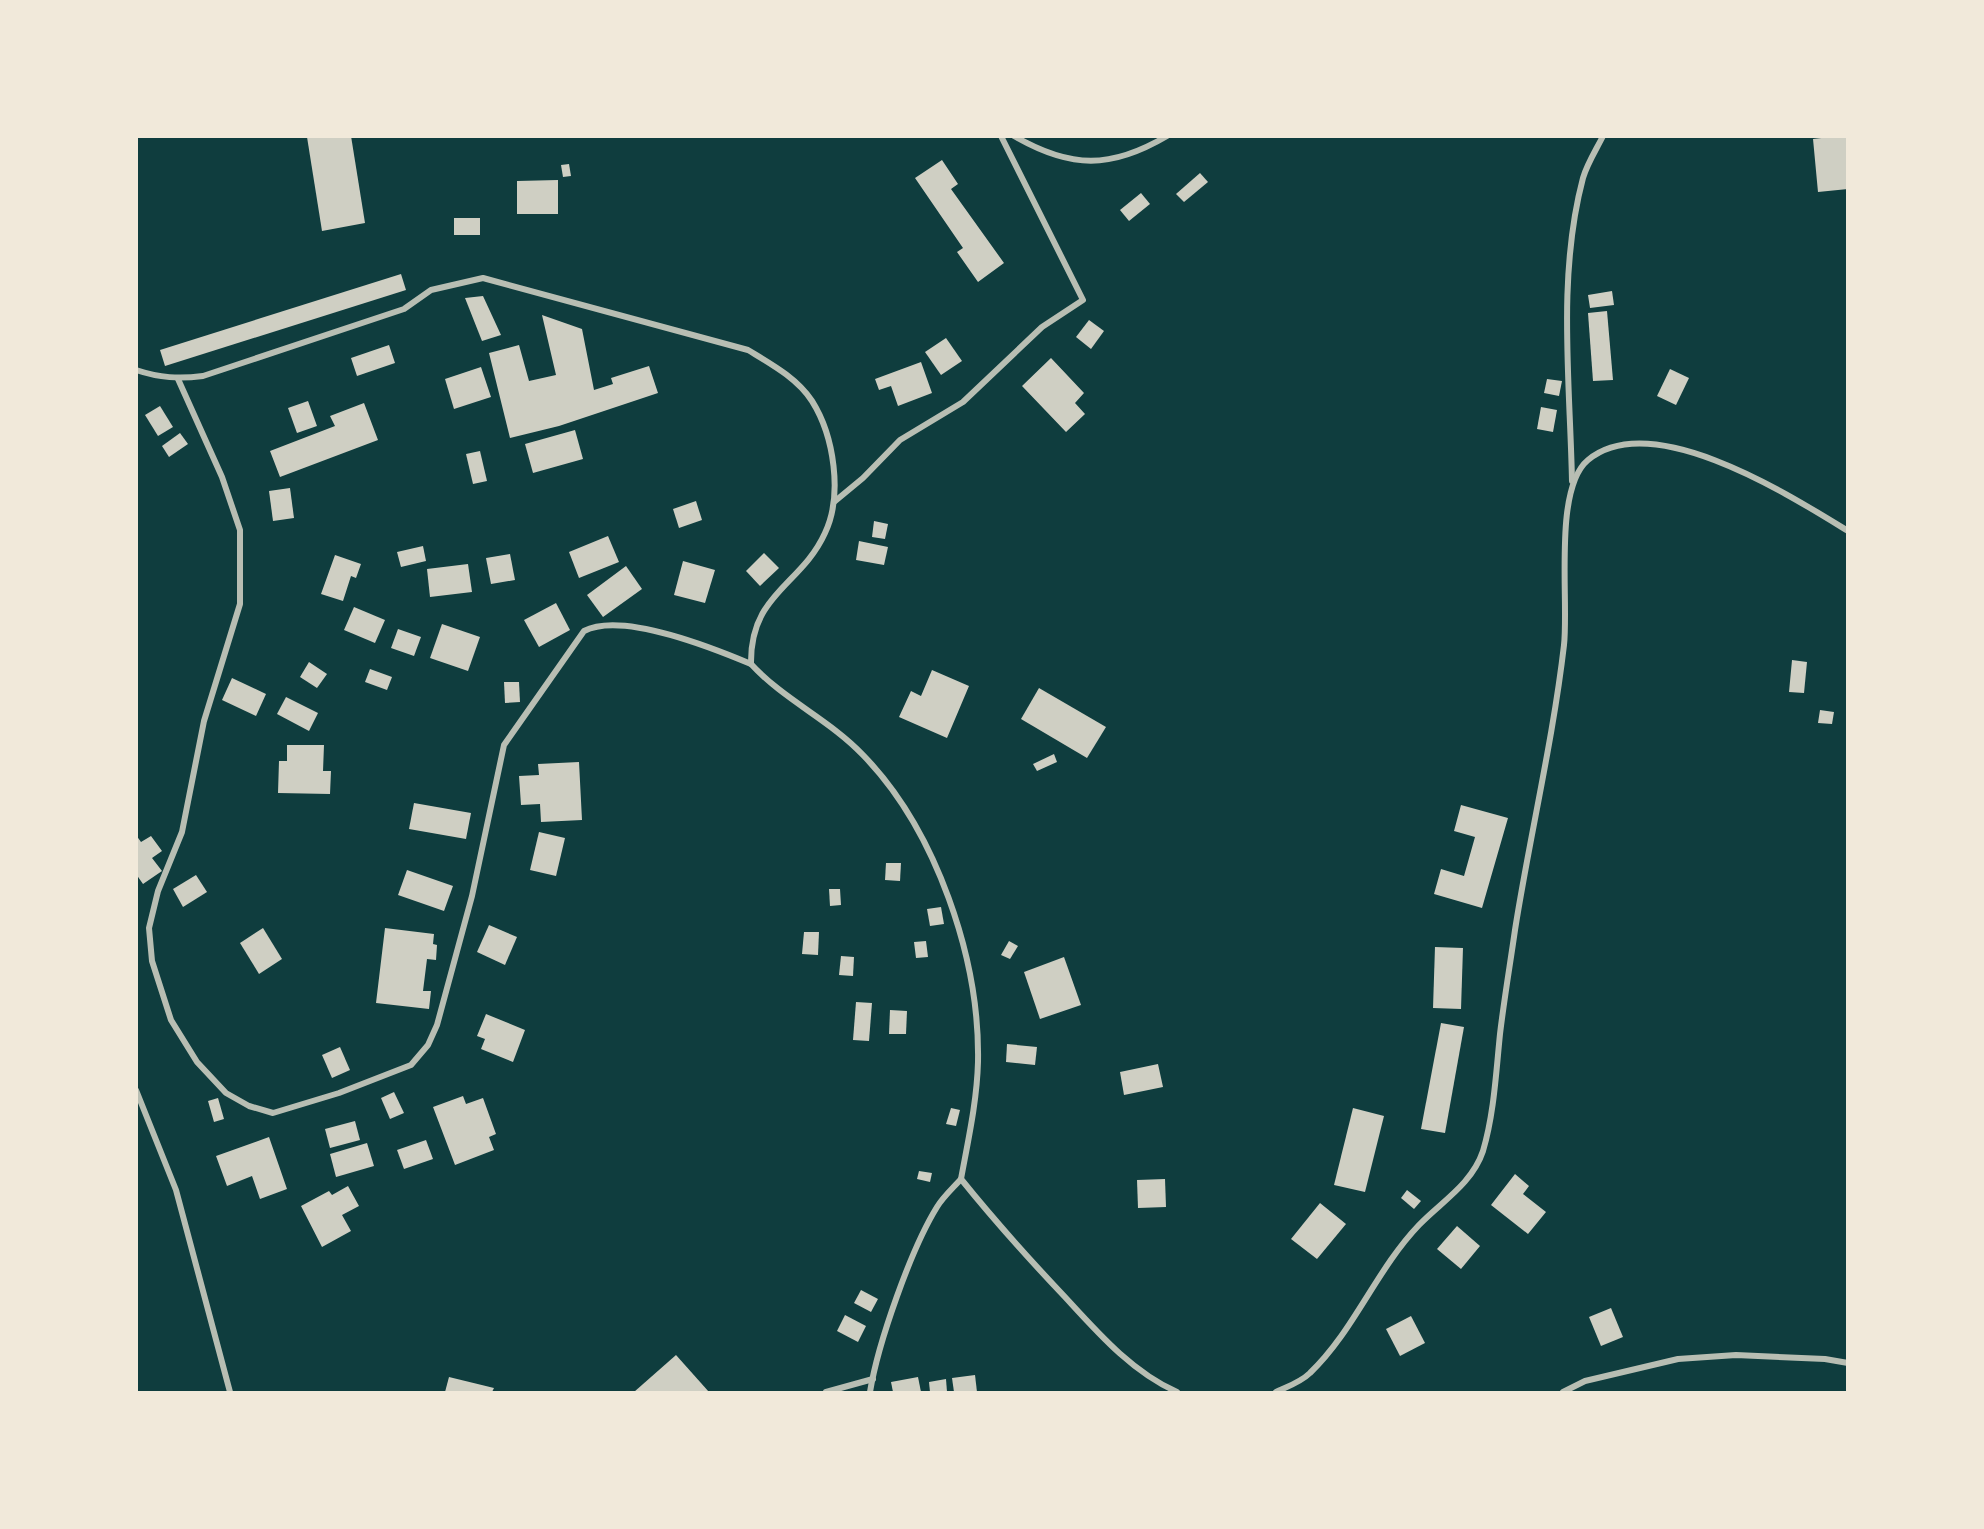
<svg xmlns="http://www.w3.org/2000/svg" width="1984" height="1529" font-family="Inter,sans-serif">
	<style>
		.building { fill: #cfcfc3 }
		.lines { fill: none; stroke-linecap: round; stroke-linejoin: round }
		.minor { stroke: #b8beb3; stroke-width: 6 }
	</style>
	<rect width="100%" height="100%" fill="#0f3d3e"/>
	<g class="building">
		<path d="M351,136L365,223L322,231L307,137Z"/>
		<path d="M1838,136H1848V189L1818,192L1813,139Z"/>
		<path d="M942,160L958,184L951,189L1004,263L978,282L957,252L963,248L915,178Z"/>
		<path d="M569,164L571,176L563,177L561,165Z"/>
		<path d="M1200,173L1208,182L1184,202L1176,194Z"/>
		<path d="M558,180V214H517V181Z"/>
		<path d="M1141,193L1150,204L1129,221L1120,210Z"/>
		<rect x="454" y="218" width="26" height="17"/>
		<path d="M401,274L406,290L165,366L160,350Z"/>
		<path d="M1612,291L1614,305L1590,308L1588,295Z"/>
		<path d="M483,296L501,335L482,341L465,298Z"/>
		<path d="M1607,311L1613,380L1593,381L1588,313Z"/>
		<path d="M542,315L582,329L594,390L613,384L611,378L649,366L658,393L559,426L510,438L489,353L519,345L529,381L556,375Z"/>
		<path d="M1089,320L1104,331L1091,349L1076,337Z"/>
		<path d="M946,338L962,361L941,375L925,352Z"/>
		<path d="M389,345L395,363L357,376L351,358Z"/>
		<path d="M1051,358L1084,393L1075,403L1085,414L1066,432L1022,386Z"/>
		<path d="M921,362L932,393L898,406L891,386L879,390L875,379Z"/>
		<path d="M481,367L491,397L454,409L445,379Z"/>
		<path d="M1670,369L1689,378L1676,405L1657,396Z"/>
		<path d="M1547,379L1562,381L1559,396L1544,393Z"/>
		<path d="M308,401L317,426L297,433L288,408Z"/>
		<path d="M364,403L378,440L280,477L270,451L335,426L330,416Z"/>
		<path d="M160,406L173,427L158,436L145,415Z"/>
		<path d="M1541,407L1557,410L1553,432L1537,429Z"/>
		<path d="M575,430L583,459L533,473L525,444Z"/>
		<path d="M180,433L188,444L169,457L162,446Z"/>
		<path d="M480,451L487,481L473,484L466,454Z"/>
		<path d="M290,488L294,518L273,521L269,491Z"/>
		<path d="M696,501L702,520L679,528L673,509Z"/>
		<path d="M874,521L888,524L885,539L872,537Z"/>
		<path d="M608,536L619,562L579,578L569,552Z"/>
		<path d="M859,541L888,547L884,565L856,560Z"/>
		<path d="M423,546L426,561L401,567L397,552Z"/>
		<path d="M764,553L779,568L760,586L746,571Z"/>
		<path d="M510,554L515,580L491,584L486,558Z"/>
		<path d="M335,555L361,564L356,578L351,576L343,601L321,594Z"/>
		<path d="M683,561L715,570L705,603L674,595Z"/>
		<path d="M468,564L472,592L430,597L427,569Z"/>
		<path d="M626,566L642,589L603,617L587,595Z"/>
		<path d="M556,603L570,630L539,647L524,620Z"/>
		<path d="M354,607L385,620L375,643L344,630Z"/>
		<path d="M442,624L480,637L468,671L430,658Z"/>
		<path d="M398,629L421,637L414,656L391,648Z"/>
		<path d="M1792,660L1807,662L1804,693L1789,692Z"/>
		<path d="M309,662L327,674L317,688L300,677Z"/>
		<path d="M370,669L392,677L387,690L365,682Z"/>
		<path d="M932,670L969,686L947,738L899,717L911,691L921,696Z"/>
		<path d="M232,678L266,694L256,716L222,700Z"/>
		<path d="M504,682H519L520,702L505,703Z"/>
		<path d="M1039,688L1106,727L1087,758L1021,719Z"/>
		<path d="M286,697L318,713L309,731L277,714Z"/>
		<path d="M1820,710L1834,712L1832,724L1818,723Z"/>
		<path d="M287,745H324L323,771H331L330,794L278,793L279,761H287Z"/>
		<path d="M1054,754L1057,762L1037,771L1033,764Z"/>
		<path d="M579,762L582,820L541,822L540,804L521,805L519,776L539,775L538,764Z"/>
		<path d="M414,803L471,813L466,839L409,829Z"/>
		<path d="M1461,805L1508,818L1482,908L1434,894L1441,869L1464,876L1475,837L1454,831Z"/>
		<path d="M539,832L565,838L556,876L530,870Z"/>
		<path d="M136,835L141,842L151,836L162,851L152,858L162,871L143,884L136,874Z"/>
		<path d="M886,863H901L900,881L885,880Z"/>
		<path d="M407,870L453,886L444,911L398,895Z"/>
		<path d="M196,875L207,892L183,907L173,889Z"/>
		<path d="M829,889H840L841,905L830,906Z"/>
		<path d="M941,907L944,924L930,926L927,909Z"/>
		<path d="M489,925L517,937L505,965L477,952Z"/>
		<path d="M263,928L282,959L259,974L240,943Z"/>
		<path d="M385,928L434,934L433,944L437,945L436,960L427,959L423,991H431L429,1009L376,1003Z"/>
		<path d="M804,932H819L818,955L802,954Z"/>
		<path d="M926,941L928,957L916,958L914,942Z"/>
		<path d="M1009,941L1018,946L1010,959L1001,955Z"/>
		<path d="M1435,947L1463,948L1461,1009L1433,1008Z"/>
		<path d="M841,956L854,957L853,976L839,975Z"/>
		<path d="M1064,957L1081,1005L1040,1019L1024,972Z"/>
		<path d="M856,1002L872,1003L869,1041L853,1040Z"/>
		<path d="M890,1010L907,1011L906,1034H889Z"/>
		<path d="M486,1014L525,1030L513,1062L481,1049L485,1039L477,1036Z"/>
		<path d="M1441,1023L1464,1027L1445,1133L1421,1129Z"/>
		<path d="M1007,1044L1037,1047L1035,1065L1006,1062Z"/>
		<path d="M340,1047L350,1070L332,1078L322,1055Z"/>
		<path d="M1158,1064L1163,1087L1124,1095L1120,1072Z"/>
		<path d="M394,1092L404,1113L390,1119L381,1098Z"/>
		<path d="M463,1096L466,1104L483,1098L496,1134L489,1137L494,1150L455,1165L433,1107Z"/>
		<path d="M218,1098L224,1119L214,1122L208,1101Z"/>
		<path d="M951,1108L960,1110L956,1126L946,1124Z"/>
		<path d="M1353,1108L1384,1116L1365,1192L1334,1185Z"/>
		<path d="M355,1121L360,1140L330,1148L325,1129Z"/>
		<path d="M269,1137L287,1189L260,1199L252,1176L227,1186L216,1156Z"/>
		<path d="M426,1140L433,1159L404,1169L397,1150Z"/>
		<path d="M367,1143L374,1166L336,1177L330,1154Z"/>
		<path d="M919,1171L932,1173L930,1182L917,1179Z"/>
		<path d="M1515,1174L1529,1186L1523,1194L1546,1212L1528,1234L1491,1205Z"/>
		<path d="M1165,1179L1166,1207L1138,1208L1137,1180Z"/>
		<path d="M348,1186L359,1206L342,1215L351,1231L322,1247L301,1206L329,1191L332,1195Z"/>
		<path d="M1407,1190L1421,1201L1414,1209L1401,1198Z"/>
		<path d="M1320,1203L1346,1224L1317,1259L1291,1239Z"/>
		<path d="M1457,1226L1480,1246L1461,1269L1437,1249Z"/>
		<path d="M861,1290L878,1299L871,1312L854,1303Z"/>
		<path d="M1611,1308L1623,1337L1601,1346L1589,1317Z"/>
		<path d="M845,1315L866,1326L858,1342L837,1331Z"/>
		<path d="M1411,1316L1425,1343L1400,1356L1386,1329Z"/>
		<path d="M676,1355L709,1392H634Z"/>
		<path d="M975,1375L977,1392H954L952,1378Z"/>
		<path d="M449,1377L494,1388L492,1392H445Z"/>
		<path d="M918,1377L921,1392H893L891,1382Z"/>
		<path d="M946,1379L947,1392H930L929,1382Z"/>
	</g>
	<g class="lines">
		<g class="minor">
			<path d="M1014,136C1071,169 1111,169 1167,136"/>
			<path d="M136,370C160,378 179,379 203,376L404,309L431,290L483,278L748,350C771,364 797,378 812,401C834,436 843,495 825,533C801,586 750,593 751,664C784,700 830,720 863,755C936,830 980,959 978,1062C977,1101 968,1141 961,1179C994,1220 1029,1259 1065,1297C1098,1333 1132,1372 1177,1392"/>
			<path d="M178,379L222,477L240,530V604L204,721L182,832L158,891L149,928L152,961L171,1020L197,1062L226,1093L249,1106L273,1113L339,1093L411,1065L428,1045L437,1025L472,896L504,745L584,631C622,611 713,648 751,664"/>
			<path d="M1572,481C1570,381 1557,276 1583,178C1587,164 1596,150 1603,136"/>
			<path d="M834,502L863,478L900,440L963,402L1042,327L1083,300L1001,136"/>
			<path d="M136,1090L176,1190L230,1392"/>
			<path d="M826,1392L873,1379"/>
			<path d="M870,1392C878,1343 911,1249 937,1207C943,1197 953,1188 961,1179"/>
			<path d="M1276,1392C1287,1387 1301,1382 1310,1373C1354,1331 1376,1270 1419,1225C1441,1202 1472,1184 1483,1151C1494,1114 1496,1073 1500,1034C1504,1000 1510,965 1515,930C1530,835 1553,740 1564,645C1569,600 1553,489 1588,460C1652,407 1791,496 1848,531"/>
			<path d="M1563,1392L1585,1381L1678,1359L1736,1355L1825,1359L1848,1363"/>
		</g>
	</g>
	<rect width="1984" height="1529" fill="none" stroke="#f1e9da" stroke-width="276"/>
</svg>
